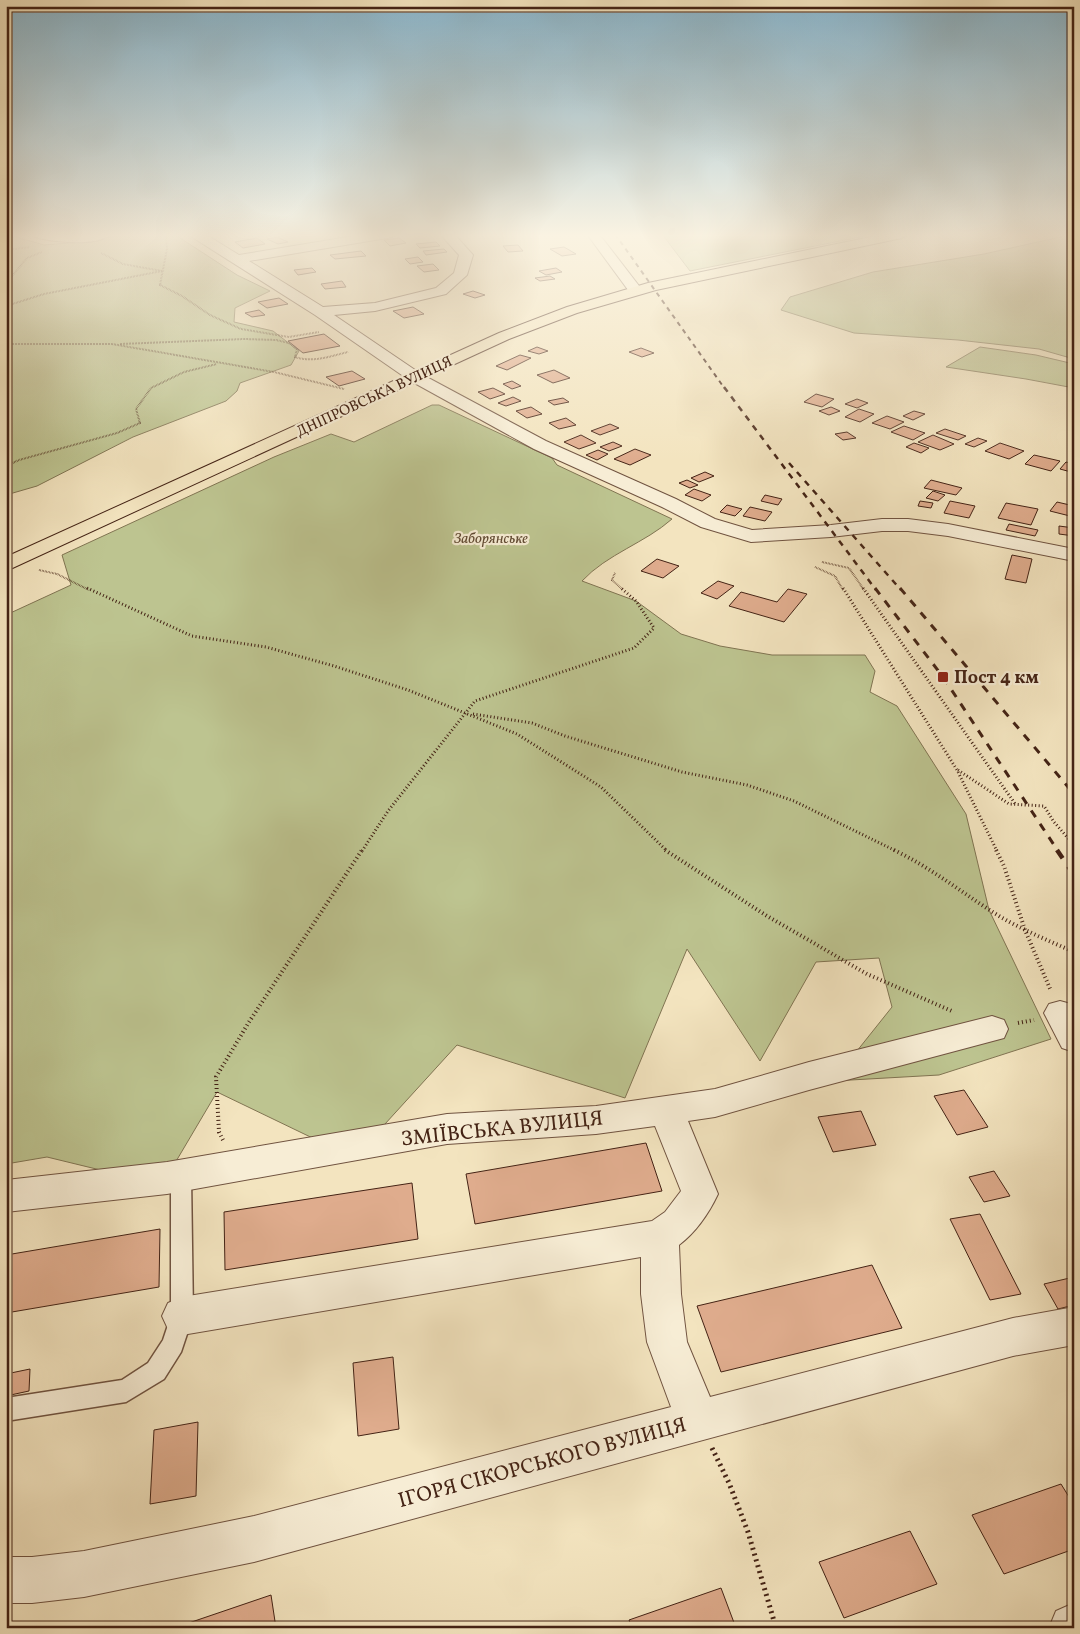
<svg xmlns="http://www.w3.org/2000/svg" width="1080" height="1634" font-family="Vollkorn,serif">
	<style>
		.green { fill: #bdc490; stroke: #807452 }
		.building { fill: #dfac8d; stroke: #442315 }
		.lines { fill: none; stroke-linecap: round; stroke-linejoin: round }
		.lane-casing { stroke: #705340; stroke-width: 3 }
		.street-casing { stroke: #705340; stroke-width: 2 }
		.highway-casing { stroke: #442315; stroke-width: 2 }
		.path-far3 { stroke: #442315; stroke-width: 2; stroke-dasharray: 0.5 1; stroke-linecap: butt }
		.path-far2 { stroke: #442315; stroke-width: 3; stroke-dasharray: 1 2.5; stroke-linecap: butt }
		.path-far1 { stroke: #442315; stroke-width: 4; stroke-dasharray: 1 3; stroke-linecap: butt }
		.path { stroke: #442315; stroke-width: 5; stroke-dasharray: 2 4; stroke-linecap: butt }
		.lane { fill: #f7edd5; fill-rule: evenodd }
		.street { fill: #f7edd5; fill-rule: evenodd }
		.highway { fill: #f3e4bf; fill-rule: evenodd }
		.rail-far3 { stroke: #442315; stroke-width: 2; stroke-dasharray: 4.5 4.5; stroke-linecap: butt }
		.rail-far2 { stroke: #442315; stroke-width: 2.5; stroke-dasharray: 6 6; stroke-linecap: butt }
		.rail-far1 { stroke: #442315; stroke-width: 3; stroke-dasharray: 8 8; stroke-linecap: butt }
		.rail { stroke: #442315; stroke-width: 4.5; stroke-dasharray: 10 10; stroke-linecap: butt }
		.poi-dot { fill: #8f2418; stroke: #f7edd5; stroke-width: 2 }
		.labels { text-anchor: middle; stroke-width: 4.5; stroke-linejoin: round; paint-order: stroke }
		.far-street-label { font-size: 15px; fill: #442315; stroke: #f7edd5 }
		.far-park-label { font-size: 15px; font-style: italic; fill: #624b34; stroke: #f7edd5 }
		.poi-label { font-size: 18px; font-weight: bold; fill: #442315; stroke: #f7edd5; text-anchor: start }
		.near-street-label { font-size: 21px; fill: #442315; stroke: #f7edd5 }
	</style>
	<rect width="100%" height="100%" fill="#f3e4bf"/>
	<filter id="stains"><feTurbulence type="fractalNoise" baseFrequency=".004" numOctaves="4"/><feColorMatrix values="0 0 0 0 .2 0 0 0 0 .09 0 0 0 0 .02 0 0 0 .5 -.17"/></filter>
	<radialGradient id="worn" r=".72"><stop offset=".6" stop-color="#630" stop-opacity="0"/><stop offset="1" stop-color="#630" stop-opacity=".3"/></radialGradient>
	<g class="green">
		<path d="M6,234L44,245L81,242L128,234H174L237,275L270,291L235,308L234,322L273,331L299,351L291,365L240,383L237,391L226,401L133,437L37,486L6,495Z"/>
		<path d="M662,234H875L690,271Z"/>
		<path d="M1074,234V359L1039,349L958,340L854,333L781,310L790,297L873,272L984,254Z"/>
		<path d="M980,347L1036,355L1074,364V388L1026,379L946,367Z"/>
		<path d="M432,405H439L552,458L557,465L672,519C645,543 607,554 582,581L636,601L681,634L720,646L772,655H865L875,671L870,692L897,706L966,814L989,910L1051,1039L939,1075L833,1081L892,1007L879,958L816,962L760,1061L687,949L625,1098L457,1045L354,1158L217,1092L162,1185L47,1157L6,1164V615L71,585L62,555L274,457L331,434L354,442Z"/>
	</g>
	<g class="building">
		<path d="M277,237L288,242L278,244L267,239Z"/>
		<path d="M257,238L265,244L243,248L235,242Z"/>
		<path d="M399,238L406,243L390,246L384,240Z"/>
		<path d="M436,242L440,246L420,248L416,244Z"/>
		<path d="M518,245L523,251L508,252L503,246Z"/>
		<path d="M564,247L576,254L562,256L550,249Z"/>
		<path d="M444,249L447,252L426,255L423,251Z"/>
		<path d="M361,251L366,256L335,259L330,255Z"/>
		<path d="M418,257L423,262L410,264L405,259Z"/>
		<path d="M433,264L439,270L424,272L417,266Z"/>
		<path d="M312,268L316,272L298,275L294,270Z"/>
		<path d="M556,268L562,272L546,275L539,271Z"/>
		<path d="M550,276L555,279L540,281L535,278Z"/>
		<path d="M342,281L346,287L325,289L321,284Z"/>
		<path d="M473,291L485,295L475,298L463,294Z"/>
		<path d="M279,298L288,304L267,308L258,302Z"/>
		<path d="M413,307L424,314L404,318L393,311Z"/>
		<path d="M259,310L265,315L252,317L245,313Z"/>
		<path d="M324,334L340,346L303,353L288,341Z"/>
		<path d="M537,347L548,351L539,354L528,351Z"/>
		<path d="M641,348L654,353L642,357L629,352Z"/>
		<path d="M520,355L531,358L507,370L496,366Z"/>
		<path d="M554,370L570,378L553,383L537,375Z"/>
		<path d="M352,371L365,379L339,386L326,377Z"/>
		<path d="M512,381L521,386L512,389L503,384Z"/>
		<path d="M493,388L505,394L490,399L478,392Z"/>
		<path d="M816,394L834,399L822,407L804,402Z"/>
		<path d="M513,397L521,401L506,406L498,403Z"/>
		<path d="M563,398L569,402L554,405L548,401Z"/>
		<path d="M857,399L868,403L857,408L845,404Z"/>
		<path d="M531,407L542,414L527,418L516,411Z"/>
		<path d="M831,407L840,411L829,415L819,411Z"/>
		<path d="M859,409L874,414L860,422L845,417Z"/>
		<path d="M914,411L925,414L913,420L903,416Z"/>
		<path d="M887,416L904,422L890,429L872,423Z"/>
		<path d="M566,418L576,425L559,429L549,423Z"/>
		<path d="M610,424L619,428L600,435L591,431Z"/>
		<path d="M904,426L925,433L913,440L891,432Z"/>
		<path d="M945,429L966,436L958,440L936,433Z"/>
		<path d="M847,432L856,438L843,440L835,434Z"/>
		<path d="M581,435L596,443L579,449L564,442Z"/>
		<path d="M933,435L954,444L940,450L918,442Z"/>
		<path d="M978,438L987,441L974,447L965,444Z"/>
		<path d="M613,442L622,446L609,451L600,447Z"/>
		<path d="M914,443L929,448L921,453L906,447Z"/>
		<path d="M1000,443L1024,451L1009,459L985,451Z"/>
		<path d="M635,449L651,455L630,465L614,459Z"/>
		<path d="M598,450L608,454L597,460L586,455Z"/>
		<path d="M1034,455L1060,461L1051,471L1025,464Z"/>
		<path d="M1066,462L1074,464V469L1071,472L1060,469Z"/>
		<path d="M705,472L714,476L699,482L691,478Z"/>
		<path d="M687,480L698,485L690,488L679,483Z"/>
		<path d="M931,480L962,488L956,495L924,488Z"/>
		<path d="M694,489L711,495L702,501L685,495Z"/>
		<path d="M933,491L945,495L938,501L926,498Z"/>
		<path d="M765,495L782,499L778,505L761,501Z"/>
		<path d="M920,501L933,503L931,508L918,506Z"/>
		<path d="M950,501L975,506L969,518L944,513Z"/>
		<path d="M1057,502L1074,506V517L1050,511Z"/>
		<path d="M1006,503L1038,509L1031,525L998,518Z"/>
		<path d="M727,505L742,509L735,516L720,512Z"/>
		<path d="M750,507L772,512L765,521L743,516Z"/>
		<path d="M1009,524L1038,530L1035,536L1006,530Z"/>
		<path d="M1059,526L1074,528V536L1059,534Z"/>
		<path d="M1012,555L1032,559L1026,583L1005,579Z"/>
		<path d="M657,559L679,566L663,578L641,571Z"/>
		<path d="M718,581L734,586L717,599L701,593Z"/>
		<path d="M788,589L807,594L784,622L729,606L741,592L777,602Z"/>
		<path d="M964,1090L988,1127L957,1135L934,1096Z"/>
		<path d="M861,1111L876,1145L833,1152L818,1117Z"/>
		<path d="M646,1143L662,1191L475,1224L466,1174Z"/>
		<path d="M994,1171L1010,1196L984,1202L969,1177Z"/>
		<path d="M412,1183L418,1239L225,1270L224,1212Z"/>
		<path d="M980,1214L1021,1294L990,1300L950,1219Z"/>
		<path d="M160,1229L159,1287L6,1313V1255Z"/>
		<path d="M872,1265L902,1328L721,1372L697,1306Z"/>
		<path d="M1074,1277V1305L1058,1309L1044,1284Z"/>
		<path d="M393,1357L399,1429L358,1436L353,1363Z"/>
		<path d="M30,1369L29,1391L6,1396V1374Z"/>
		<path d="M198,1422L196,1496L150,1504L154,1430Z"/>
		<path d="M1061,1484L1074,1505V1549L1004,1574L972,1515Z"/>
		<path d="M910,1531L937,1584L844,1618L819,1562Z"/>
		<path d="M721,1588L736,1628H632L629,1620Z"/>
		<path d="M271,1595L276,1628H174Z"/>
	</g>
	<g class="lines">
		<g class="lane-casing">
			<path id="lane" d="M181,1167L188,1169L191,1175L193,1316L181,1352L164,1379L126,1402L6,1421V1398L122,1380L148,1363L163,1340L171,1316V1175L174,1169Z"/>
		</g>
		<g class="street-casing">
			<g id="street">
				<path d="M34,234H110C99,247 51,242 35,237Z"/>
				<path d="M191,234H205L239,255L366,234H393L392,237L387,238L249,261L323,307L375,303L436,288L454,273L459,255L440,234H454L473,255L467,275L446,294L375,311L334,315L421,374L546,441L676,499L715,519L752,530L831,525L882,519H908L948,524L1074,549V561L948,536L908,531H882L831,537L751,542L701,527L662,507L534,449L409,380L315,315L192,237Z"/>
				<path d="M587,234H599L643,291L641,294H631Z"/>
				<path d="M1060,1001L1071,1004L1074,1008V1052L1062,1048L1044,1013L1049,1004Z"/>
				<path d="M992,1016L1004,1020L1008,1029L1004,1038L809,1090L715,1117L688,1121L718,1194C709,1213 696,1232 679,1245L681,1294L687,1342L710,1397L1013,1318L1074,1307V1345L1013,1356L254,1562L84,1597L32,1603H6V1557H32L84,1551L254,1516L671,1407L647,1342L641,1294V1257L182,1335L168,1329L162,1316L168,1303L182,1297L652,1221L665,1212L681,1191L655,1126L596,1134L447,1144L167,1194L6,1212V1180L167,1162L447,1114L596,1106L715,1089L809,1062Z"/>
				<path d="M1074,1603V1628H1049L1056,1611Z"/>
			</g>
		</g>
		<g class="highway-casing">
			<path id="highway" d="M885,234H908L902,238L656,290L577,313L509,339L6,571V557L499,333L567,307L648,283Z"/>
		</g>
		<g class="path-far3">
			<path d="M169,234L166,237L167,249L160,285L182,296L210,315L241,329L289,337L319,332"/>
			<path d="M121,235L128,234"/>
			<path d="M6,250L30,247"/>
			<path d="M6,283L27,258L42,252"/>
			<path d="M6,306L44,294L162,271L123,264L101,253"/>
			<path d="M6,344H112L274,372L344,389"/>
			<path d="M120,344L244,339L276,340L289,343L297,349L295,357C313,363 331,356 348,352"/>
			<path d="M6,466L19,460L117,433L140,423L136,409L151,388L184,372L217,364"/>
			<path d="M822,562L849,568L864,590"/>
			<path d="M815,567L835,576L843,590"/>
			<path d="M39,570L57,574L89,590"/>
			<path d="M615,573L612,580L623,590"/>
		</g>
		<g class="path-far2">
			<path d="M87,588L192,636L266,647L334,666L408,690L517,734L601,787L667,851"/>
			<path d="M843,588L957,770L997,851"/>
			<path d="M863,588L1016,805"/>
			<path d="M473,714L532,723L565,736L682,772L747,785L794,801L896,851"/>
			<path d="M958,770L1009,804L1044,806L1054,822L1074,845"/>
			<path d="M362,851L388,811L475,701L634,648L654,628L636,601L621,588"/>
		</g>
		<g class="path-far1">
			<path d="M665,850L767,916L867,974L954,1012"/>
			<path d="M894,850C929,867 956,888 988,909C1015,927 1045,939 1074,952"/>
			<path d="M996,850L1004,866L1025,930L1051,991"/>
			<path d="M1018,1023L1034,1020"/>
			<path d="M223,1140L219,1132L216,1077L249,1022L362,850"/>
		</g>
		<path class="path" d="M712,1448L729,1483L748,1532L776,1628"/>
		<use href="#lane" class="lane"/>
		<use href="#street" class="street"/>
		<use href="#highway" class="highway"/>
		<path class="rail-far3" d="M615,234L725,389"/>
		<g class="rail-far2">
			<path d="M724,387L876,590"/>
			<path d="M789,463L901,590"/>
		</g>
		<g class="rail-far1">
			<path d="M875,588L943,677L1058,851"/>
			<path d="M900,588L1074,794"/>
		</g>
		<path class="rail" d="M1057,850L1074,875"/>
	</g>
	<linearGradient id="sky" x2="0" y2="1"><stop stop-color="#8ab8d0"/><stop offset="0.51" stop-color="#faf3e2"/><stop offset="1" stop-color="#faf3e2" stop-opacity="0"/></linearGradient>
	<rect width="1080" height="462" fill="url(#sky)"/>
	<rect class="poi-dot" x="937" y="671" width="12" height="12" rx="2.5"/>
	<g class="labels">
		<g class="far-street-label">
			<text transform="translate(374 396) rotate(-25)" y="5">ДНІПРОВСЬКА ВУЛИЦЯ</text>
		</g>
		<g class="far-park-label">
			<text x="491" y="543">Заборянське</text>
		</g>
		<g class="poi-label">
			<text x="954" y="683">Пост 4 км</text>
		</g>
		<g class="near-street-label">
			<text transform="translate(502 1128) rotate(-6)" y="7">ЗМІЇВСЬКА ВУЛИЦЯ</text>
			<text transform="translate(542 1462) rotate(-15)" y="7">ІГОРЯ СІКОРСЬКОГО ВУЛИЦЯ</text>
		</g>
	</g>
	<rect width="1080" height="1634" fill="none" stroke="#f3e4bf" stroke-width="25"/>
	<rect x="8" y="8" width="1065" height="1619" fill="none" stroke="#442315" stroke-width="2.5"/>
	<rect x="12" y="12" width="1055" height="1609" fill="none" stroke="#442315"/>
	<rect width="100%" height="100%" filter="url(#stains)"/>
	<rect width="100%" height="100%" fill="url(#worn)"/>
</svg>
